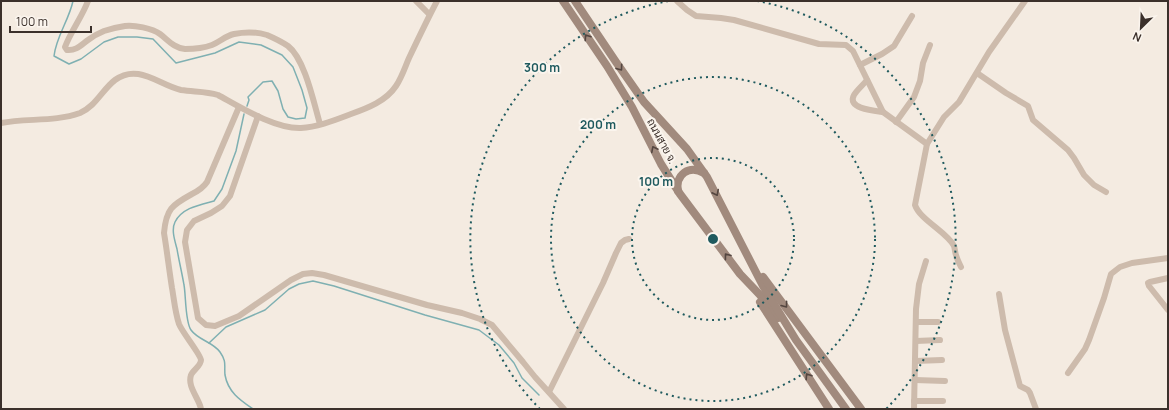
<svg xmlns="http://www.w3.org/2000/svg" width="1169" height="410" font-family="Manrope,Sarabun,sans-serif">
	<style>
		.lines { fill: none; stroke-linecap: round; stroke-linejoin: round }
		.stream { stroke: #7fb0b2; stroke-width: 1.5 }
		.minor { stroke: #cdbbac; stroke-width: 6 }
		.secondary { stroke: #a18a7d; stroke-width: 8 }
		.oneway { stroke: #544640 }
		.ring { fill: none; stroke: #1f5a5e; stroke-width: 2; stroke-dasharray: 2 4 }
		.labels { text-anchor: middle; stroke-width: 4; stroke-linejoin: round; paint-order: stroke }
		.street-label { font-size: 11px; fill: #3b302b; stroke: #fbf5ee }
		.centre { fill: #1f5a5e; stroke: #fbf5ee; stroke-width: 2 }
		.ring-label { font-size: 12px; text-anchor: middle; font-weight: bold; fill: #1f5a5e; stroke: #fbf5ee; stroke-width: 4; stroke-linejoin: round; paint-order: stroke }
	</style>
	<rect width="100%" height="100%" fill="#f4ebe1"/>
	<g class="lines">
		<g class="stream">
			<path d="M73,1C69,20 56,37 54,56L69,64L81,59L104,42L118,37H137L153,39L176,63L215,53L239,42L261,45L282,55L293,67L302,90L307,108L305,118L296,119L288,117L283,109L278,91L272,81L263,82L248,97L249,100L247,106"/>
			<path d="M244,114L236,151L222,189L214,201C199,205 182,208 175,222C171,230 175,241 177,249C179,261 182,273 184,285C186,295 185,322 191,330C198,340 213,342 220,352C227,362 224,365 225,375C228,392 240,400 253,409"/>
			<path d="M209,343L226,327L265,310L289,289L299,284L313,281L334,286L425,315L479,330L499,345L514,363L522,378L539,395"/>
		</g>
		<g class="minor">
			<path d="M88,1C82,17 71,31 65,47L67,50C76,51 81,45 88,40C92,37 99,33 104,31C110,29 118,27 125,26C134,25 152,28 160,34C168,40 174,48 185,49C193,49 204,48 212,45C220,42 225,36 234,34C244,32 257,32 267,35C274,38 282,42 288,46C305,59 314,104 320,124"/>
			<path d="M416,1L429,14"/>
			<path d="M677,1L687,10L696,16L721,18L734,20L819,44L846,45L853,51L883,112L927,144"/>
			<path d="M860,65L882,54L894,46L912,16"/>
			<path d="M977,73L1006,93L1028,106L1033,120L1068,150L1074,158L1084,175L1094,185L1106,192"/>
			<path d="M867,80C863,85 857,90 854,95C846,109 876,111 883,112"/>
			<path d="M258,116L230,196L222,206L211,213L194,221L187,230L185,242L198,318L206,325L215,326L239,316L291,280L303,274L312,273L324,275L427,305L462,313L480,319L492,325L523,362L535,377L564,409"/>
			<path d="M896,122L914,97L920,81L923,63L930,45"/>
			<path d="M1,123C27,118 55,122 80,113C96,106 102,90 115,80C138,63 159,85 181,90C194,92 206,91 218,95C240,107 275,129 301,128C318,127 335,120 351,114C368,108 386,101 396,86C402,77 405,67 409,58C418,39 427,20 437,1"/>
			<path d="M961,267C959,263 957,259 956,255C955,253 955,249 954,246C947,232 920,220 915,205L927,144L944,117L959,102L989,52L1025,1"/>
			<path d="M1168,278L1150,282L1148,283L1149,286L1168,310"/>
			<path d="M999,294L1005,330L1020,386L1028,390L1030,393L1036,409"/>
			<path d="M916,322H938"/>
			<path d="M916,341L940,340"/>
			<path d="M915,361L942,360"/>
			<path d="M1068,373L1085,349L1089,340L1104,298L1111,274L1120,267L1132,263L1168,258"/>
			<path d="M915,380L945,381"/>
			<path d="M549,392L603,283L616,253L621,243L625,240L629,239"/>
			<path d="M914,401H943"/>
			<path d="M201,409C199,398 187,387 191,375C193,370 201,366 201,360C201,355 182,332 179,324C175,312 174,299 172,288C169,269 167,251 164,233C166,209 172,205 192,194C198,191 203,188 207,182L239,107"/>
			<path d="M914,409L916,309L919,284L926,261"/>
		</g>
		<g class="secondary">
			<path d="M563,1L607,66L632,107L661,164L680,194L740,274L760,295L778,318"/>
			<path d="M575,1L616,62L644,102L687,149L707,177L763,286L796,340L846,409"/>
			<path d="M678,191C675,175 689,164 704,173"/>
			<path d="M763,277L861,409"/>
			<path d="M760,302L829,409"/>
		</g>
	</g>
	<defs><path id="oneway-chevron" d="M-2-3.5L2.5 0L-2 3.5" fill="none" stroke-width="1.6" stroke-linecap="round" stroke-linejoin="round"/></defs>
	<g class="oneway">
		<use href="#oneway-chevron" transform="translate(587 37) rotate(-124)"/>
		<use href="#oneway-chevron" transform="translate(620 68) rotate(54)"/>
		<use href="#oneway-chevron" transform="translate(654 149) rotate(-117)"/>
		<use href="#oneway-chevron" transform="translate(716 193) rotate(63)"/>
		<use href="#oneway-chevron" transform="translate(727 256) rotate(-127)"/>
		<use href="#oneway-chevron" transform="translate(785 305) rotate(53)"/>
		<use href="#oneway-chevron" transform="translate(808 376) rotate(-123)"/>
	</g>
	<g class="ring">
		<circle cx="713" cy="239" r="81"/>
		<circle cx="713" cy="239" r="162"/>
		<path d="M540 409A242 242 0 0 1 669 1M757 1A242 242 0 0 1 886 409"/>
	</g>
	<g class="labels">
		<g class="street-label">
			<text transform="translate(662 141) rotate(62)" y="4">ถนนสาย จ.</text>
		</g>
	</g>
	<circle cx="713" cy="239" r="6" class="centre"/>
	<g class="ring-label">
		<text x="542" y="72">300 m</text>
		<text x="598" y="129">200 m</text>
		<text x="656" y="186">100 m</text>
	</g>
	<rect width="1169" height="410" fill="none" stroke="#3b302b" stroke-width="4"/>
	<g transform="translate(1141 28) rotate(204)" stroke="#fbf5ee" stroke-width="3" paint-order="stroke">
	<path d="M0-3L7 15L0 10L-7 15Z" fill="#3b302b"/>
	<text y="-6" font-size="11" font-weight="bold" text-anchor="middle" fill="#3b302b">N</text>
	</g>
	<path d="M10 26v6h81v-6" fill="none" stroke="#3b302b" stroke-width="2"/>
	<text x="16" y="26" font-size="12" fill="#3b302b" stroke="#fbf5ee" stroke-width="3" paint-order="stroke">100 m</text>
</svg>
